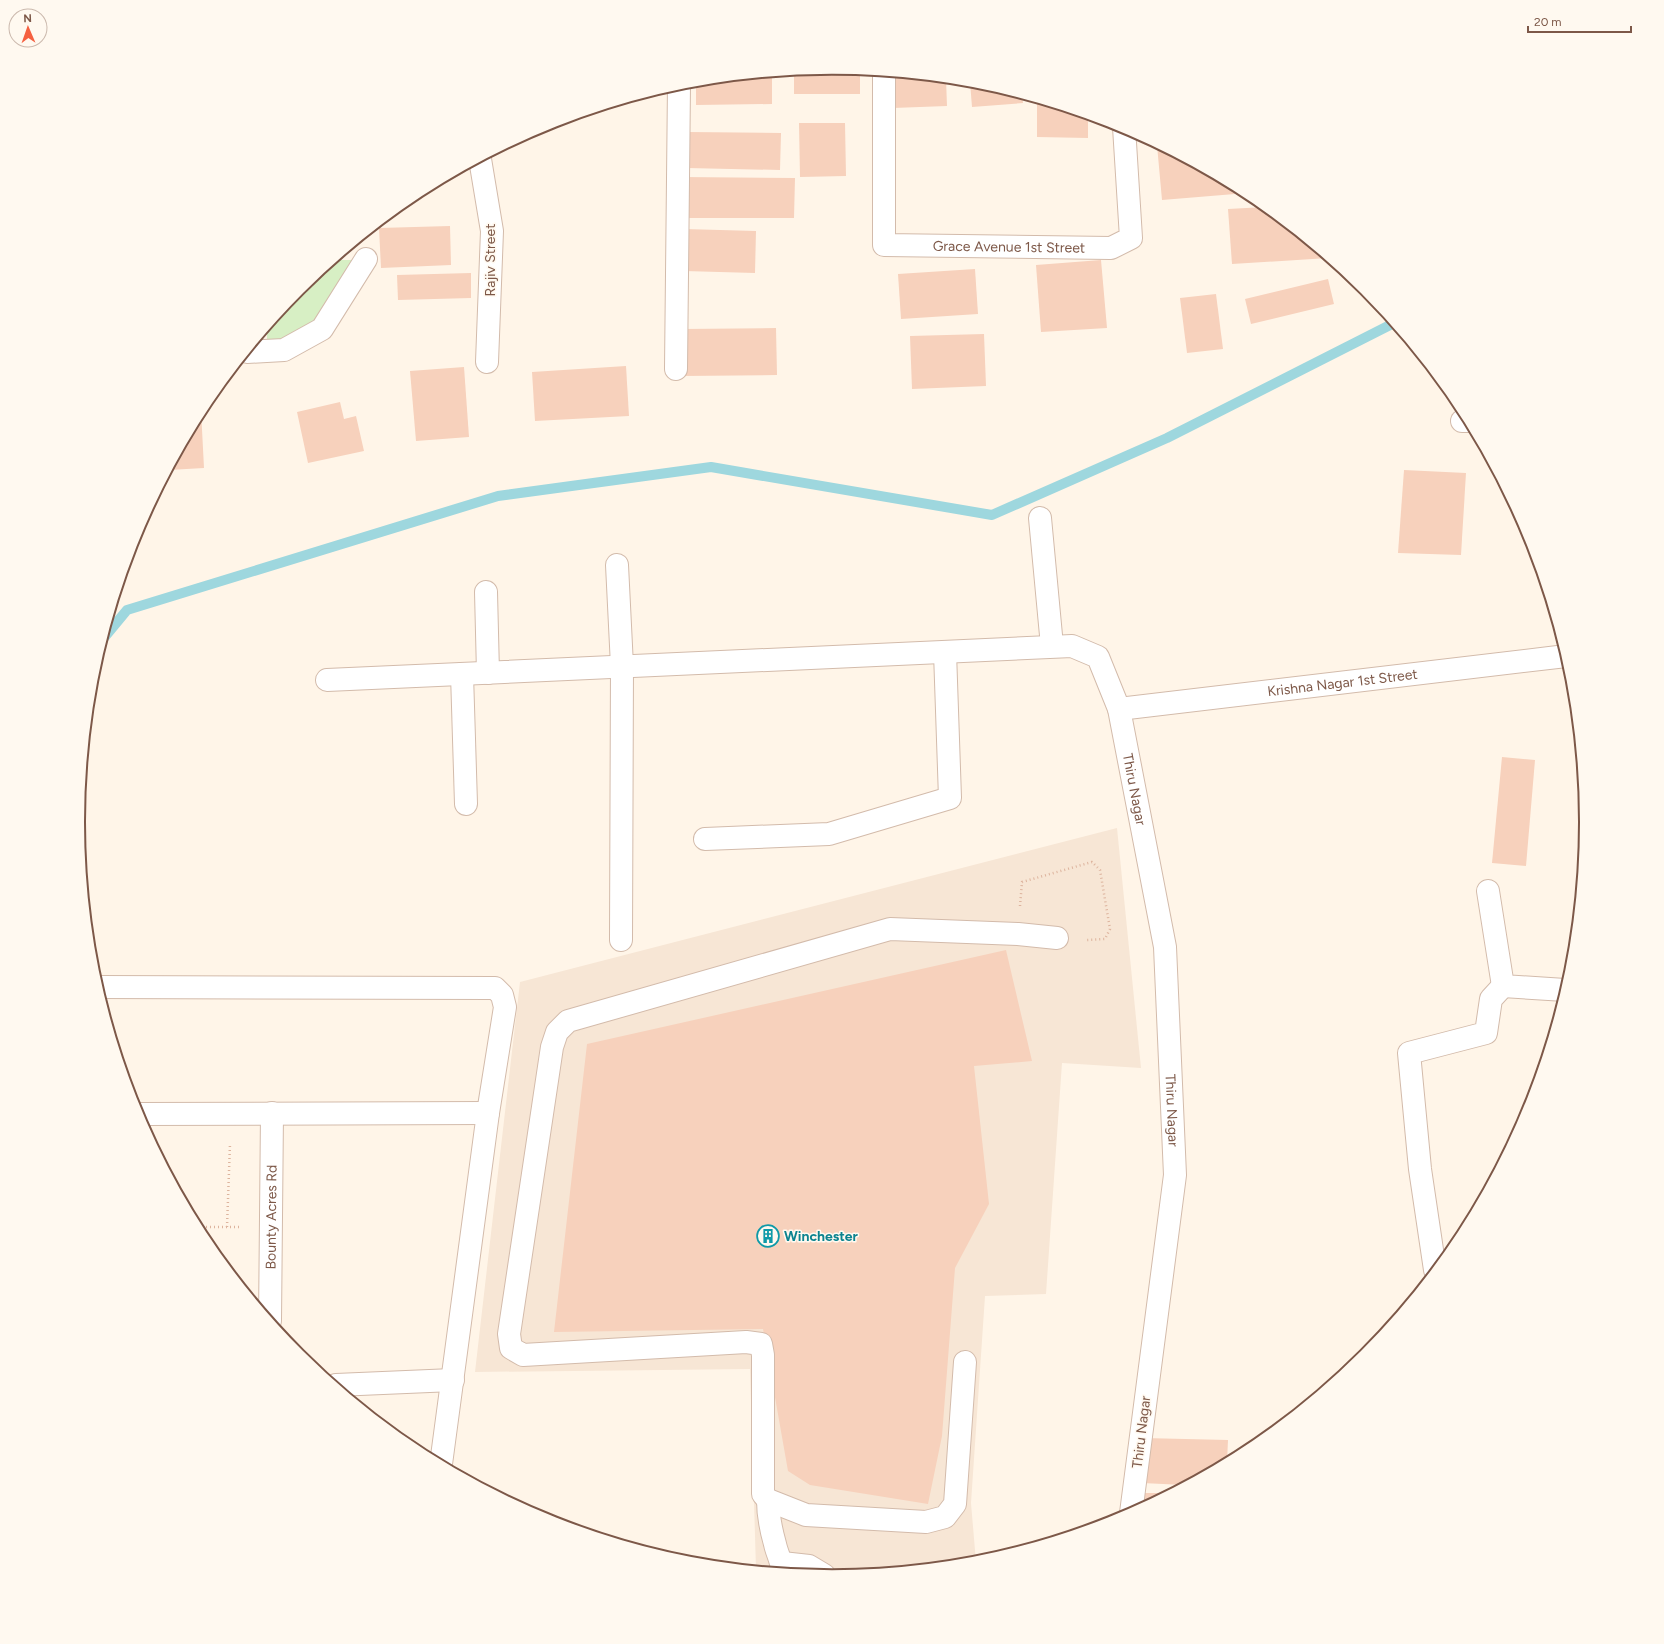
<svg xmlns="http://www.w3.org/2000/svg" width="1664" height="1644" font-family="Figtree,sans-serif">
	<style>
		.residential { fill: #f7e6d5 }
		.green { fill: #d7efc4 }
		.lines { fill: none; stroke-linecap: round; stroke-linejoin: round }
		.stream { stroke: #9ed7de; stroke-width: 10 }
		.building { fill: #f7d1bc }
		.street-casing { stroke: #d3bbab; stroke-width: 24 }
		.path { stroke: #ddb49e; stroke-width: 2.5; stroke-dasharray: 1 3; stroke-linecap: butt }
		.street { stroke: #fff; stroke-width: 22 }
		.labels { text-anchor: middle; stroke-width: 3; stroke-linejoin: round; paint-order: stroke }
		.street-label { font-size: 14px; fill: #7d5848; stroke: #fff9f0 }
		.culture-label { font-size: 14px; font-weight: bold; fill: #0d838f; stroke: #fff9f0; text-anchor: start }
		.rim { fill: none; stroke: #7d5848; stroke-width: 2 }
	</style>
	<rect width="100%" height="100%" fill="#fff5e8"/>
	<path class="residential" d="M1117,828L1141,1068L1062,1063L1046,1294L985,1296L971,1503L976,1562L832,1576L756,1569L750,1369L475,1372L520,982Z"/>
	<path class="green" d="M334,260H361L317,325L267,346V328L299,289Z"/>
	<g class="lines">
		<path class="stream" d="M103,639L127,610L498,496L711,467L992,515L1167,438L1394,323"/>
	</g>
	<g class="building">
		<path d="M832,68L860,71V94H794V72Z"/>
		<path d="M772,74V104L696,105V81Z"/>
		<path d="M892,74L946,79L947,106L893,108Z"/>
		<path d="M970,82L979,83L1022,96L1023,103L972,107Z"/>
		<path d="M1037,100L1088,115V138L1037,137Z"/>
		<path d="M799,123H845L846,176L800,177Z"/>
		<path d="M688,132L781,133L780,170L687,168Z"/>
		<path d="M1157,145L1247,193L1162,200Z"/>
		<path d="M681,177L795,178L794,218H681Z"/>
		<path d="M1265,207L1328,258L1232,264L1228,209Z"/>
		<path d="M450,226L451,265L381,268L379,228Z"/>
		<path d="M684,229L756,231L755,273L684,271Z"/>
		<path d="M1101,260L1107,328L1041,332L1036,265Z"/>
		<path d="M975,269L978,314L901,319L898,274Z"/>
		<path d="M471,273V298L398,300L397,275Z"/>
		<path d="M1328,279L1334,304L1251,324L1245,299Z"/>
		<path d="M1216,294L1223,349L1187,353L1180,298Z"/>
		<path d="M776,328L777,375L682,376V329Z"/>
		<path d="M984,334L986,386L912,389L910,336Z"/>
		<path d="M626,366L629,416L535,421L532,372Z"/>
		<path d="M464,367L469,437L416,441L410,371Z"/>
		<path d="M340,402L344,419L356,416L364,451L308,463L297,412Z"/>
		<path d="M201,410L204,468L169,470L173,463Z"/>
		<path d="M1404,470L1466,473L1461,555L1398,553Z"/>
		<path d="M1502,757L1535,760L1526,866L1492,863Z"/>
		<path d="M1006,950L1032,1061L974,1066L989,1204L955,1268L942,1436L928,1504L810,1485L788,1471L763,1329L554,1332L587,1044Z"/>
		<path d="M1143,1438L1228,1440L1227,1462L1184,1485L1142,1483Z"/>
		<path d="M1137,1493H1169L1137,1510Z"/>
	</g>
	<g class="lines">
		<g class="street-casing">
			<g id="street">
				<path id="s1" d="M884,73V245L1111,248L1131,238L1124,127"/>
				<path d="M480,159L492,231L487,362"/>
				<path d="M247,352L284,350L322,329L366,259"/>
				<path d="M676,369L679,84"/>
				<path d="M1462,421H1468"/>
				<path d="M1040,518L1052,646"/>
				<path d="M617,565L622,666L621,940"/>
				<path d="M486,592L488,673"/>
				<path d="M462,674L466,804"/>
				<path id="s2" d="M327,680L1072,646L1098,657L1119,709L1165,947L1175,1175L1131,1513"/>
				<path id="s3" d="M1119,709L1566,656"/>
				<path d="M705,839L829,834L950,798L945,652"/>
				<path d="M1488,891L1503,986L1565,990"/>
				<path d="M98,987L495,988L502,995L505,1007L488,1113L441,1464"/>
				<path d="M137,1114L488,1113"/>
				<path d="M1435,1270L1420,1169L1409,1053L1486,1033L1491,999L1503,986"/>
				<path id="s4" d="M270,1321L272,1113"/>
				<path d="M965,1362L955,1504L945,1517L926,1522L806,1515L768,1500L763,1494V1355L761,1344L746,1342L523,1355L511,1348L509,1334L552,1047L557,1032L568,1021L890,929L1018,934L1057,938"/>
				<path d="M336,1385L453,1380"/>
				<path d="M768,1500C768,1515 771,1530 775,1544C777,1554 782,1561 782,1571"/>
				<path d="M782,1563L809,1566L824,1575"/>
			</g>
		</g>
		<g class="path">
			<path d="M1020,906L1022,882L1092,862L1100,870L1110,929L1105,939L1086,940"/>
			<path d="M198,1227H241"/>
			<path d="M227,1227L230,1144"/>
		</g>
		<use href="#street" class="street"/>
	</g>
	<defs>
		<g id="building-ring" transform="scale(1.15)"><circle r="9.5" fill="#fff9f0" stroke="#0f9aa8" stroke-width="1.5"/><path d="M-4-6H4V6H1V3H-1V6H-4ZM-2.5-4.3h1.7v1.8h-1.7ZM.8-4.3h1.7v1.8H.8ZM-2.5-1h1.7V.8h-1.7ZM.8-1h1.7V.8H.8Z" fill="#0f9aa8"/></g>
	</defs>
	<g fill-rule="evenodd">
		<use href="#building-ring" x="768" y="1236"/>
	</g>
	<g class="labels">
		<g class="street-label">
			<text dy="5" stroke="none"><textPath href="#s1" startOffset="297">Grace Avenue 1st Street</textPath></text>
			<text transform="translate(490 260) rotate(-90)" y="5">Rajiv Street</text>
			<text dy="5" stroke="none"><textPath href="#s3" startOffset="225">Krishna Nagar 1st Street</textPath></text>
			<text dy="5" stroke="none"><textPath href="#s2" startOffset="912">Thiru Nagar</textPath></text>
			<text dy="5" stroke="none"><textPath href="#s2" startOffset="1236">Thiru Nagar</textPath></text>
			<text dy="5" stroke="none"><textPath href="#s4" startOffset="104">Bounty Acres Rd</textPath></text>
			<text transform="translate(1141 1432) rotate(-83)" y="5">Thiru Nagar</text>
		</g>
		<g class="culture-label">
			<text x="784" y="1241">Winchester</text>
		</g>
	</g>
	<path d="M0 0H1664V1644H0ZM85 822a747 747 0 1 1 1494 0a747 747 0 1 1-1494 0Z" fill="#fff9f0" fill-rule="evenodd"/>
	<path class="rim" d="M85 822a747 747 0 1 1 1494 0a747 747 0 1 1-1494 0Z"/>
	<g transform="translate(28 28) rotate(358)"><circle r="19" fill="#fff9f0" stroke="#cbb9ad"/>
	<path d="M0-3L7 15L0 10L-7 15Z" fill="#f56040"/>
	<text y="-6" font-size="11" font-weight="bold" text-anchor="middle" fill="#7d5848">N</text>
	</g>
	<path d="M1528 26v6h103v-6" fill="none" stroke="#7d5848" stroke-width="2"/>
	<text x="1534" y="26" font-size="12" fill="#7d5848" stroke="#fff9f0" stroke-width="3" paint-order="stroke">20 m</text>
</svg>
